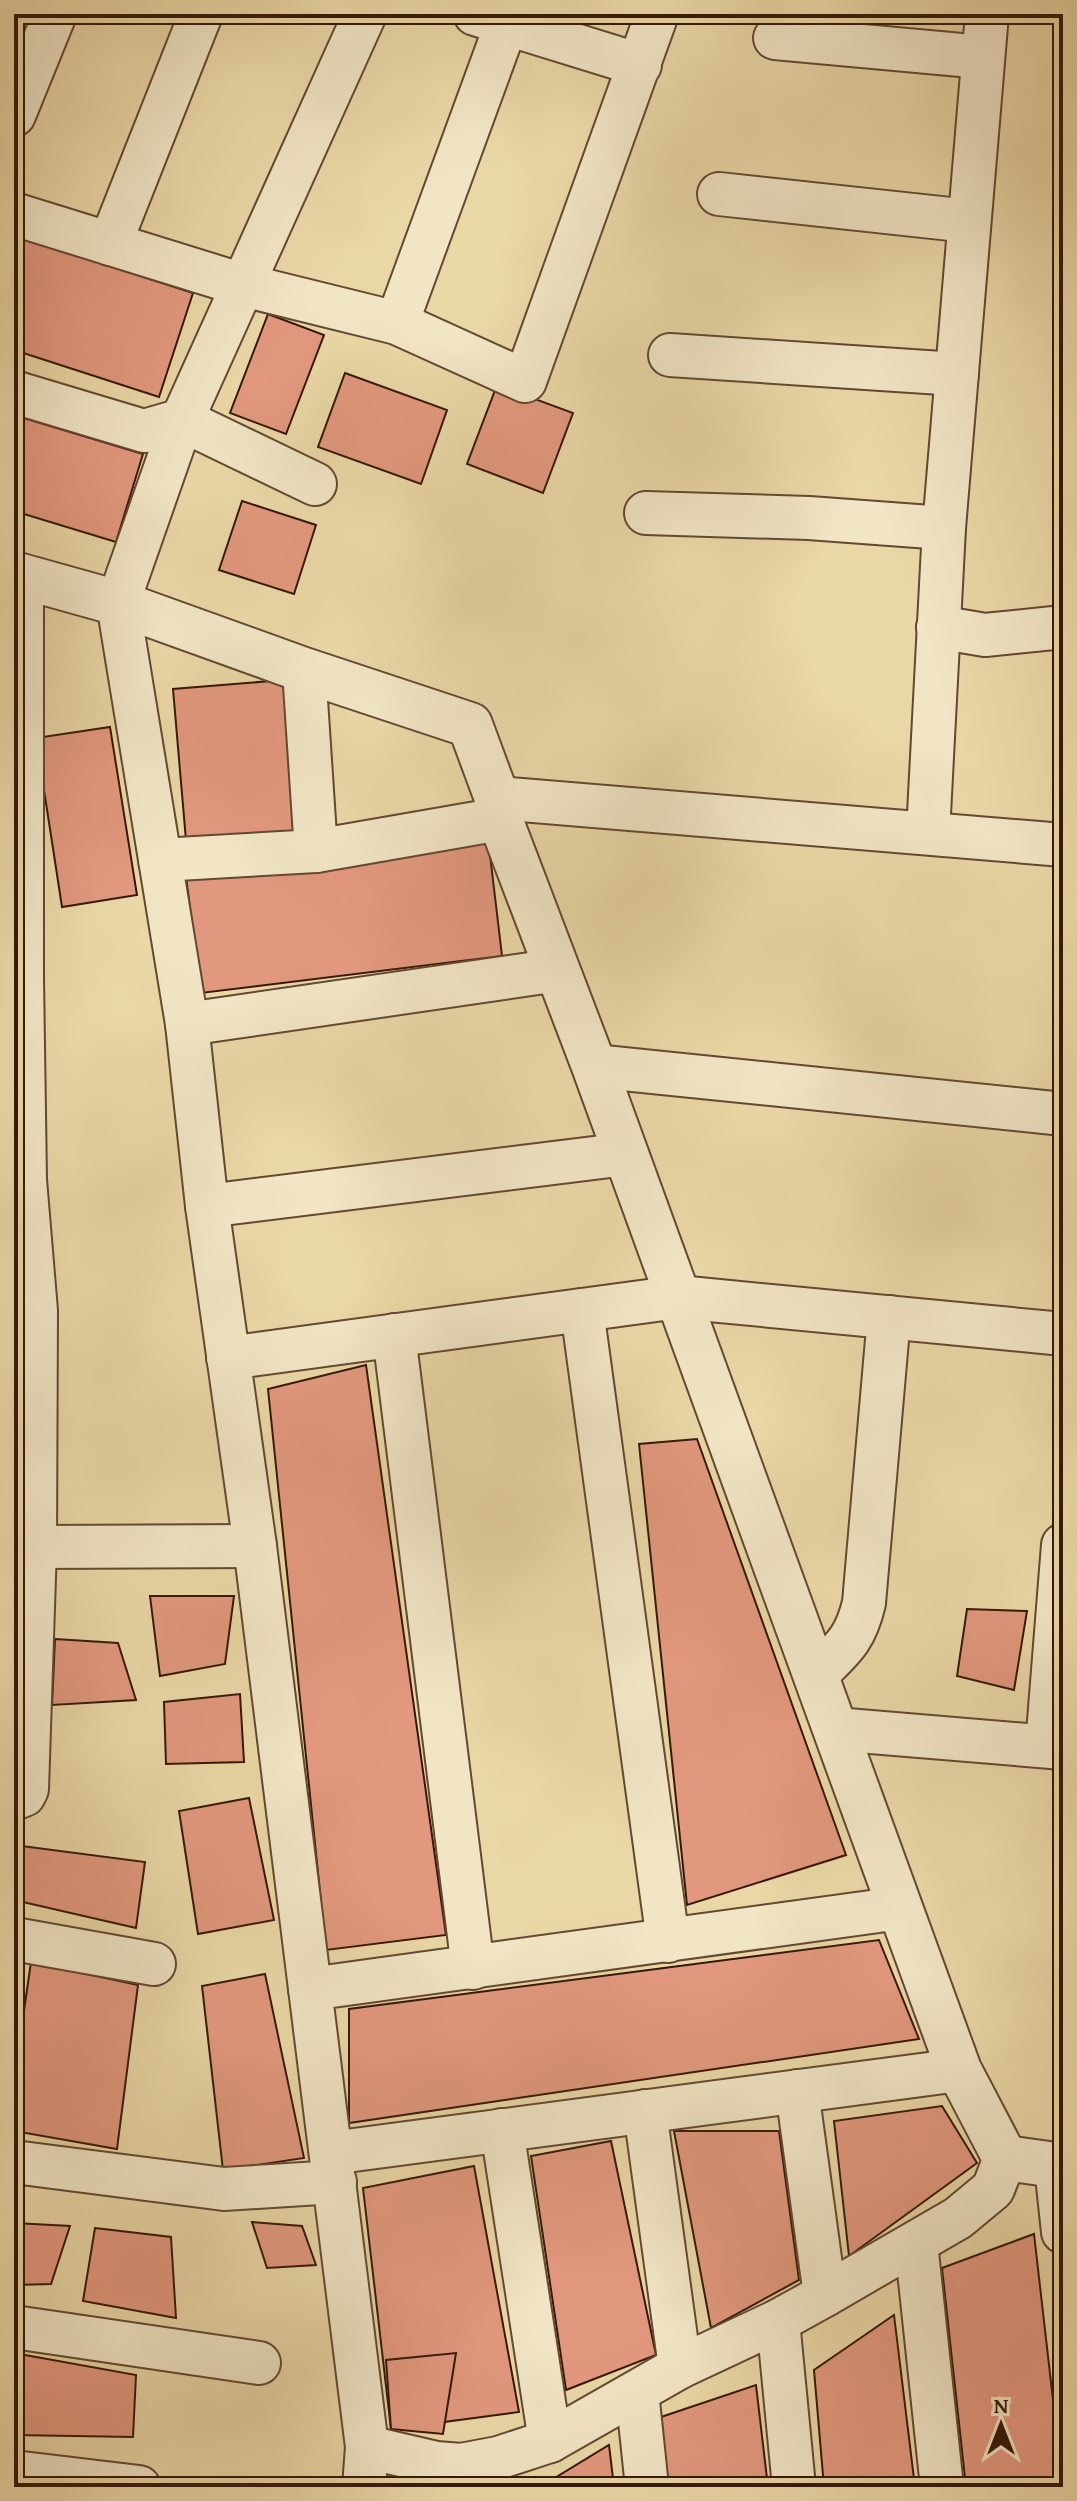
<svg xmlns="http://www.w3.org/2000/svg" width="1077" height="2501" font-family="'Gentium Book Plus',serif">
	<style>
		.building { fill: #e2987e; stroke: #36180b; stroke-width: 2 }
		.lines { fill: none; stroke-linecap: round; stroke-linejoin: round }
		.minor-casing { stroke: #634832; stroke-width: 46 }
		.tertiary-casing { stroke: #634832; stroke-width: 48 }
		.minor { stroke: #f1e5c5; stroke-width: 42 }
		.tertiary { stroke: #f1e5c5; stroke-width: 44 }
	</style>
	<rect width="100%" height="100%" fill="#ead7a6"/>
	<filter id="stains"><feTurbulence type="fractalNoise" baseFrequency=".0025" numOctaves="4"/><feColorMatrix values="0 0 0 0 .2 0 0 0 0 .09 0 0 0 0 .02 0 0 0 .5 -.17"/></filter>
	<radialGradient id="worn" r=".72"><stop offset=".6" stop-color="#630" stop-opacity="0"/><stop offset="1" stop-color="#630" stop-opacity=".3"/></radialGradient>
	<g class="building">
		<path d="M14,235L193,293L159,397L14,350Z"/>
		<path d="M268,314L324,335L286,434L230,413Z"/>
		<path d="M345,373L447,410L421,484L318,447Z"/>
		<path d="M497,385L573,413L543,493L467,464Z"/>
		<path d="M14,415L143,454L116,542L14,511Z"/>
		<path d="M242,501L316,525L294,594L219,570Z"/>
		<path d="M283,680L298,842L187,852L173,689Z"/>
		<path d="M110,727L137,895L62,907L36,738Z"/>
		<path d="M488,838L502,956L201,993L186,877Z"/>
		<path d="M366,1365L446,1935L326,1950L268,1389Z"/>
		<path d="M697,1439L846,1855L687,1905L639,1444Z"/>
		<path d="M150,1596H234L225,1664L160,1676Z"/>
		<path d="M967,1609L1027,1611L1014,1690L957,1676Z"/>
		<path d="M55,1639L118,1643L136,1700L52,1705Z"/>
		<path d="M240,1694L244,1762L166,1764L164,1702Z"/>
		<path d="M249,1798L274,1920L198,1934L179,1811Z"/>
		<path d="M14,1845L145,1862L136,1928L14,1900Z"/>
		<path d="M879,1940L919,2039L349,2123V2009Z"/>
		<path d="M31,1962L138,1985L117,2149L14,2131V2080Z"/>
		<path d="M265,1974L304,2158L223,2170L202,1986Z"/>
		<path d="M942,2106L977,2163L849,2256L834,2121Z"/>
		<path d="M674,2131H779L799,2280L711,2328Z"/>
		<path d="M611,2141L656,2355L566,2390L531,2156Z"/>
		<path d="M474,2166L519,2412L391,2429L363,2188Z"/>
		<path d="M252,2222L302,2226L316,2265L267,2268Z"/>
		<path d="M14,2223L70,2226L51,2284L14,2285Z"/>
		<path d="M95,2228L171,2237L176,2318L83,2301Z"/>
		<path d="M1034,2234L1063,2487H966L942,2268Z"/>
		<path d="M894,2315L915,2487H824L814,2370Z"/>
		<path d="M14,2353L136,2375L133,2437L14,2435Z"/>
		<path d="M456,2353L443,2434L391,2429L386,2360Z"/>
		<path d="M756,2385L768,2487H668L661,2417Z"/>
		<path d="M609,2445L614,2487H540Z"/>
	</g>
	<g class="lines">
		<g class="minor-casing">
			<g id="minor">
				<path d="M475,14L640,65"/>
				<path d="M775,38L983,57"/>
				<path d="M14,115L55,14"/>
				<path d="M719,194L969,221"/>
				<path d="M14,214L243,285L397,323L525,381L657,14"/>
				<path d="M110,244L201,14"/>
				<path d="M397,323L510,14"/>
				<path d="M670,355L957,374"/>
				<path d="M14,392L144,431L182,420L315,484"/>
				<path d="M646,513L809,518L944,528"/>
				<path d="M938,627L985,635L1063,627"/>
				<path d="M304,670L316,851"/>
				<path d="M497,798L1063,845"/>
				<path d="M928,833L944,528L987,14"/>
				<path d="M160,860L316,851L500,819"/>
				<path d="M187,1024L558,970"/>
				<path d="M594,1066L1063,1114"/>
				<path d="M207,1206L626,1154"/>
				<path d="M582,1310L668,1941"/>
				<path d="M394,1335L473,1968"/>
				<path d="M228,1358L678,1297L1063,1334"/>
				<path d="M35,1547L255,1546"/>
				<path d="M815,1676C842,1649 855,1641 864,1603L889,1317"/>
				<path d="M835,1729L1063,1748"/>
				<path d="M1047,1746L1063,1545"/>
				<path d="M14,1799L24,1795L27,1789L35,1547L36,1311L25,1180L22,978V576"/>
				<path d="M14,1939L154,1964"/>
				<path d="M310,1989L900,1908"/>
				<path d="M797,2091L825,2295"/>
				<path d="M645,2111L680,2367"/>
				<path d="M502,2130L550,2441"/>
				<path d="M331,2153L959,2070"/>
				<path d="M14,2162L224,2189L335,2182"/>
				<path d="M1056,2166L1063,2232"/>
				<path d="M916,2243L942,2487"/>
				<path d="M778,2321L794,2487"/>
				<path d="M14,2327L259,2363"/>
				<path d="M637,2392L647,2487"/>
				<path d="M367,2447L436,2463L461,2465L498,2458L550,2441L680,2367L778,2321L825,2295L958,2218L993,2189L1005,2158"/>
				<path d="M14,2472L139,2487"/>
				<path d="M364,2487L367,2447L255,1546L207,1206L187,1024L118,603L182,420L365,14"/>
			</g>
		</g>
		<g class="tertiary-casing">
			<path id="tertiary" d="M14,574L118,603L304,670L470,725L497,798L500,819L594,1066L959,2070L1005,2158L1063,2166"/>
		</g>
		<use href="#minor" class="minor"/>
		<use href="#tertiary" class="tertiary"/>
	</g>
	<rect width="1077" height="2501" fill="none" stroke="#ead7a6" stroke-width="48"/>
	<rect x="16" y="16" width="1045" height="2469" fill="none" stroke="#36180b" stroke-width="4"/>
	<rect x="24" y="24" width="1029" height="2453" fill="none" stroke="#36180b" stroke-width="2"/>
	<g transform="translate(1001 2425)" stroke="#f1e5c5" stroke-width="6" paint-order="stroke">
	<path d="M0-6L14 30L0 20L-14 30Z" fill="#36180b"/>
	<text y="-12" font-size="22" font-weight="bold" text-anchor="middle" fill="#36180b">N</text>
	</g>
	<rect width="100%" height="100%" filter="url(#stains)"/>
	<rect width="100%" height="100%" fill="url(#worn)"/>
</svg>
